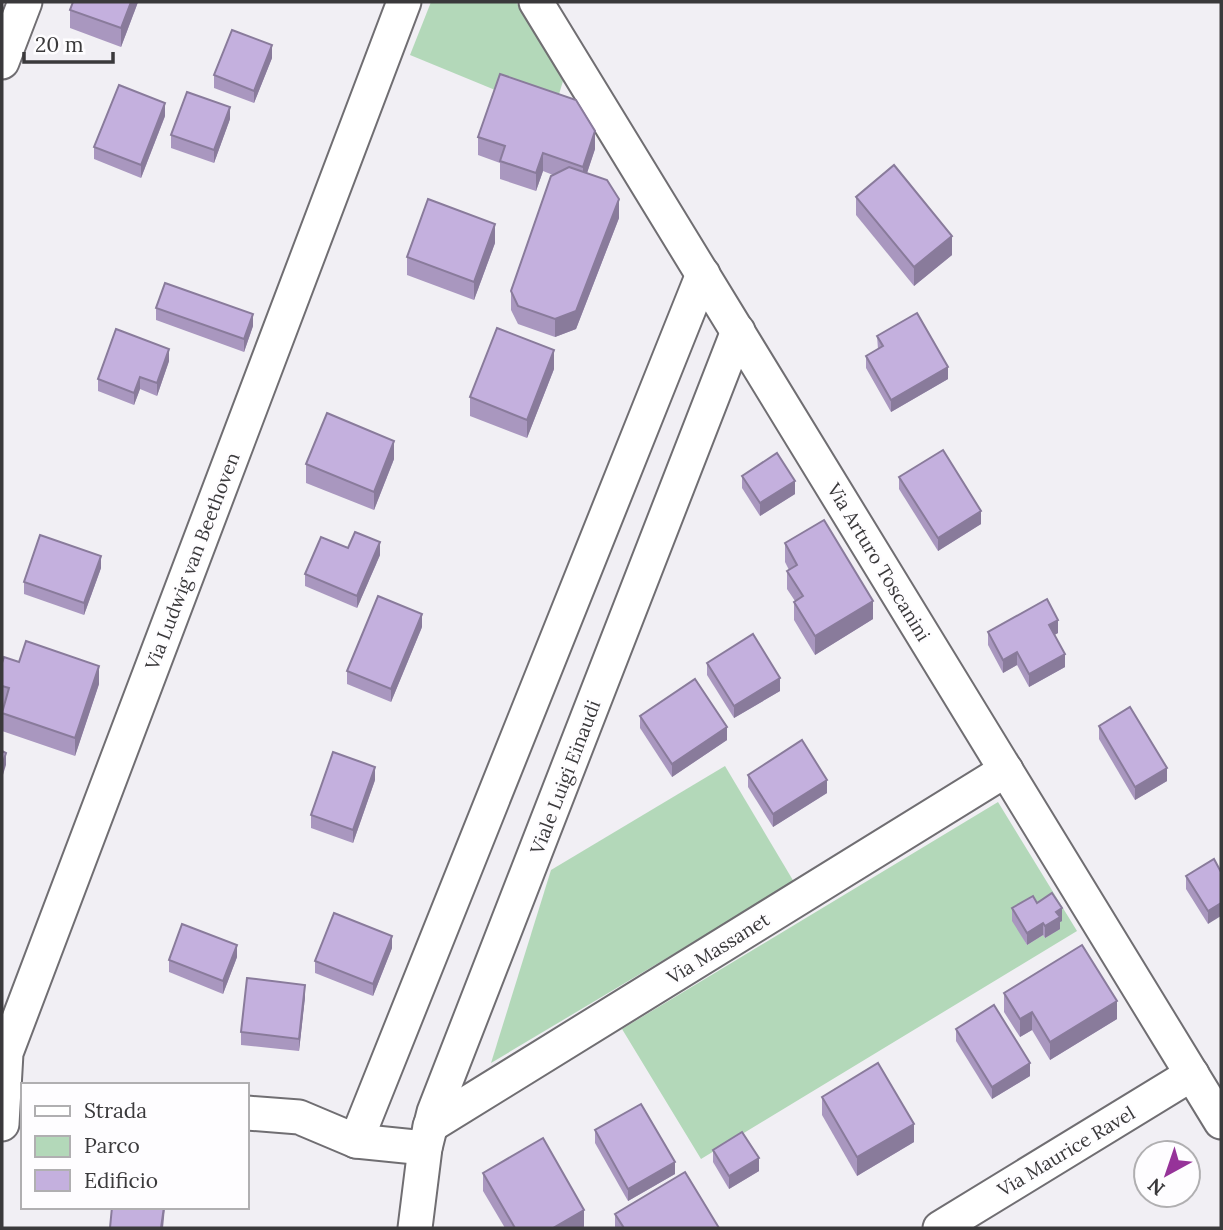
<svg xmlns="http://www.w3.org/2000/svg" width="1223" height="1230" font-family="Lora,serif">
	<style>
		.green { fill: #b3d8b9; fill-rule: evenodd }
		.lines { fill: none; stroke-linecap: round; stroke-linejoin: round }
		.minor-casing { stroke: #706e72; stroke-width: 37 }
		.minor { stroke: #fff; stroke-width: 33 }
		.wall { fill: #a997bf }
		.shaded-wall { fill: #897b9b }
		.building { fill: #c4b0de; stroke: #897b9b; stroke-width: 2 }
		.labels { text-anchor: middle; stroke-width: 5; stroke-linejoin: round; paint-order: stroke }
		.street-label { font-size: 19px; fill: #3a393b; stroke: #fefdff }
	</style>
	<rect width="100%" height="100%" fill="#f1eff4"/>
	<g class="green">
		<path d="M431,2H516L563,81L554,111L500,92L410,55Z"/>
		<path d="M725,766L794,882L491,1063L551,870Z"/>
		<path d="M998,802L1077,931L701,1159L622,1029ZM1013,920L1059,929L1045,938L1043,935L1027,945Z"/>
	</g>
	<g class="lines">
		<g class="minor-casing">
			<g id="minor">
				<path d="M536,2L1221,1122"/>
				<path d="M2,62L25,2"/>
				<path d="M247,1113L299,1117L356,1141L425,1148"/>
				<path d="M2,1124L6,1053L404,2"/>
				<path d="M430,1126L1006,770"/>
				<path d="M356,1141L703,274"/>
				<path d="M415,1228L425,1148L434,1112L738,331"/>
				<path d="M940,1228L1192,1074"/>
			</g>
		</g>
		<use href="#minor" class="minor"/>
	</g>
	<g class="wall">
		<path d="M138,2L121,47L70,28V10Z"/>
		<path d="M272,58L254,103L214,88V75Z"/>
		<path d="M165,116L141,178L94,159V147Z"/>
		<path d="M230,119L214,163L171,148V135Z"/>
		<path d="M478,137L595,149L587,173L619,218L576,329L555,337L518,324L511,310V291L553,175L543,171L536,191L500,179V163L478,155Z"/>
		<path d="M856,197L952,255L914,286L856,215Z"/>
		<path d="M495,243L474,300L407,275V257Z"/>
		<path d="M156,308L253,326L244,352L156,320Z"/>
		<path d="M877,336L948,379L891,412L866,368V356L878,349Z"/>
		<path d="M169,361L157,396L140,389L134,405L98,391V379Z"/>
		<path d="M554,369L527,438L470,416V397Z"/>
		<path d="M394,459L374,510L306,483V464Z"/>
		<path d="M742,476L795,494L760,516L742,488Z"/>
		<path d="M899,477L981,524L938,551L899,489Z"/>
		<path d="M785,543L873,619L815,655L794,620V602L795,601L787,589V571L789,570L785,562Z"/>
		<path d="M348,548L380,555L357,608L305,586V574Z"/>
		<path d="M101,568L84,615L24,594V582Z"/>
		<path d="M422,627L391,702L347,684V671Z"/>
		<path d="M988,632L1058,633L1054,635L1065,667L1029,687L1017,665L1003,673L988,645Z"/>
		<path d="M19,662L99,684L75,756L2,731V710L3,705L2,704V663Z"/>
		<path d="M707,663L780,691L734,718L707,675Z"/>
		<path d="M640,716L727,740L672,777L640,728Z"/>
		<path d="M1099,726L1167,781L1135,800L1099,739Z"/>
		<path d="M748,775L827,793L773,827L748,787Z"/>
		<path d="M375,780L353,843L311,828V815Z"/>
		<path d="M1214,859L1208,924L1186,889V876Z"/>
		<path d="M1037,903L1062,921L1060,922V929L1045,938L1043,935L1027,945L1012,921V908Z"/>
		<path d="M392,948L373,996L315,973V961Z"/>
		<path d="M237,957L223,994L169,972V960Z"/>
		<path d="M1004,993L1117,1019L1050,1060L1032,1030L1020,1037L1004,1012Z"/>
		<path d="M305,997L299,1051L241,1045V1032Z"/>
		<path d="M956,1029L1030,1076L992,1099L956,1041Z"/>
		<path d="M822,1097L914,1142L857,1176L822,1115Z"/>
		<path d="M595,1130L675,1174L628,1201L595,1143Z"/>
		<path d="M713,1150L759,1171L729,1189L713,1162Z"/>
		<path d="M483,1173L584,1228H505L483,1191Z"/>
		<path d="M615,1214L719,1228H615Z"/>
	</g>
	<g class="shaded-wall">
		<path d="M131,2H138L121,47V28Z"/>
		<path d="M272,45V58L254,103V91Z"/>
		<path d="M165,103V116L141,178V165Z"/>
		<path d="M230,107V119L214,163V150Z"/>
		<path d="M595,131V149L583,185V167Z"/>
		<path d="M543,153V171L536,191V173Z"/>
		<path d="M619,199V218L576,329L555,337V319Z"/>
		<path d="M495,224V243L474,300V282Z"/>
		<path d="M952,236V255L914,286V267Z"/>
		<path d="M253,314V326L244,352V339Z"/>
		<path d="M169,349V361L157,396V383Z"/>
		<path d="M554,350V369L527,438V420Z"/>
		<path d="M948,367V379L891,412V400Z"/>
		<path d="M140,377V389L134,405V393Z"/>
		<path d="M394,441V459L374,510V492Z"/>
		<path d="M795,481V494L760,516V503Z"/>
		<path d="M981,511V524L938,551V538Z"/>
		<path d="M380,542V555L357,608V596Z"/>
		<path d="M101,556V568L84,615V603Z"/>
		<path d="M873,601V619L815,655V636Z"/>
		<path d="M422,614V627L391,702V689Z"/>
		<path d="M1058,620V633L1049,638V625Z"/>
		<path d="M1017,652V665L1003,673V660Z"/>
		<path d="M1065,654V667L1029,687V674Z"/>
		<path d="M99,666V684L75,756V738Z"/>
		<path d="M780,678V691L734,718V706Z"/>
		<path d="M727,727V740L672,777V764Z"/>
		<path d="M6,753V765L2,778V765Z"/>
		<path d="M375,767V780L353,843V830Z"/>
		<path d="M1167,768V781L1135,800V787Z"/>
		<path d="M827,780V793L773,827V814Z"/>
		<path d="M1221,903V916L1208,924V911Z"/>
		<path d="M1062,908V921L1060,922V929L1045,938V926L1056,912Z"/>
		<path d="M1043,923V935L1027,945V933Z"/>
		<path d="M392,936V948L373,996V984Z"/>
		<path d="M237,945V957L223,994V981Z"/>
		<path d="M305,985V997L299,1051V1039Z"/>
		<path d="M1117,1001V1019L1050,1060V1042Z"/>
		<path d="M1032,1012V1030L1020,1037V1019Z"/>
		<path d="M1030,1063V1076L992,1099V1087Z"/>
		<path d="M914,1124V1142L857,1176V1157Z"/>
		<path d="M759,1158V1171L729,1189V1176Z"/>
		<path d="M675,1162V1174L628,1201V1189Z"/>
		<path d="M164,1207H165L163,1228H161Z"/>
		<path d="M584,1210V1228H553Z"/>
	</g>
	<g class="building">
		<path d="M73,2H131L121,28L70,10Z"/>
		<path d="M232,30L272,45L254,91L214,75Z"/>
		<path d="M500,74L576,100L595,131L583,167L543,153L536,173L500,161L505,146L478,137Z"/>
		<path d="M119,85L165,103L141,165L94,147Z"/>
		<path d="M187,92L230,107L214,150L171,135Z"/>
		<path d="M894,165L952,236L914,267L856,197Z"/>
		<path d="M569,167L607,180L619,199L576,311L555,319L518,306L511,291L551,176Z"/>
		<path d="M428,199L495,224L474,282L407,257Z"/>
		<path d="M165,283L253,314L244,339L156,308Z"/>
		<path d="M917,313L948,367L891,400L866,356L883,346L877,336Z"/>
		<path d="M497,328L554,350L527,420L470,397Z"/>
		<path d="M116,329L169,349L157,383L140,377L134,393L98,379Z"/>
		<path d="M327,413L394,441L374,492L306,464Z"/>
		<path d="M943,450L981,511L938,538L899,477Z"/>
		<path d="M777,453L795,481L760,503L742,476Z"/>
		<path d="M824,520L873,601L815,636L794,602L803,596L787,571L797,565L785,543Z"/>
		<path d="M355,532L380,542L357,596L305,574L321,537L348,548Z"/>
		<path d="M40,535L101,556L84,603L24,582Z"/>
		<path d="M378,596L422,614L391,689L347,671Z"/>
		<path d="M1047,599L1058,620L1049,625L1065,654L1029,674L1017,652L1003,660L988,632Z"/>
		<path d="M753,634L780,678L734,706L707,663Z"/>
		<path d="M26,641L99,666L75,738L2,713L9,688L2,686V663L4,657L19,662Z"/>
		<path d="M695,679L727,727L672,764L640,716Z"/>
		<path d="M1130,707L1167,768L1135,787L1099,726Z"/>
		<path d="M802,740L827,780L773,814L748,775Z"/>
		<path d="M2,751L6,753L2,765Z"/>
		<path d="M333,752L375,767L353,830L311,815Z"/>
		<path d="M1214,859L1221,872V903L1208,911L1186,876Z"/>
		<path d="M1052,893L1062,908L1056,912L1060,917L1045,926L1043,923L1027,933L1012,908L1033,896L1037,903Z"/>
		<path d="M334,913L392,936L373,984L315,961Z"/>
		<path d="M182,924L237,945L223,981L169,960Z"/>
		<path d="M1082,945L1117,1001L1050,1042L1032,1012L1020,1019L1004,993Z"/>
		<path d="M247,978L305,985L299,1039L241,1032Z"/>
		<path d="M994,1005L1030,1063L992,1087L956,1029Z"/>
		<path d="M878,1063L914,1124L857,1157L822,1097Z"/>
		<path d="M641,1104L675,1162L628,1189L595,1130Z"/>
		<path d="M742,1132L759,1158L729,1176L713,1150Z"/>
		<path d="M543,1138L584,1210L553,1228H515L483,1173Z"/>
		<path d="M685,1172L719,1228H624L615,1214Z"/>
		<path d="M112,1207H164L161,1228H110Z"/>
	</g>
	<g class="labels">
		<g class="street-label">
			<text transform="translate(192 561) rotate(-69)" y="7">Via Ludwig van Beethoven</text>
			<text transform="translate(879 562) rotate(59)" y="7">Via Arturo Toscanini</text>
			<text transform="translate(565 777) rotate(-69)" y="7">Viale Luigi Einaudi</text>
			<text transform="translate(718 948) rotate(-32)" y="7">Via Massanet</text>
			<text transform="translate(1066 1151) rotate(-31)" y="7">Via Maurice Ravel</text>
		</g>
	</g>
	<rect width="1223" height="1230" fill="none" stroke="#3a393b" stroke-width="7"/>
	<rect x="21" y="1083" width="228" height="126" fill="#fefdff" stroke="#b0afb1" stroke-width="2"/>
	<rect x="35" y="1106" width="35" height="10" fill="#ffffff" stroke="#b0afb1" stroke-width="2"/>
	<text x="84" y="1118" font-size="21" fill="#3a393b">Strada</text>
	<rect x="35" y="1136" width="35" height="21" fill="#b3d8b9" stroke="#b0afb1" stroke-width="2"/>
	<text x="84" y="1153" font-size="21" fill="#3a393b">Parco</text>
	<rect x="35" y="1170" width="35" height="21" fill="#c4b0de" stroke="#b0afb1" stroke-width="2"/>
	<text x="84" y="1188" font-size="21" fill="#3a393b">Edificio</text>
	<g transform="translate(1167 1174) rotate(220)"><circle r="33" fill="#fefdff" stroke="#b0afb1" stroke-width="2"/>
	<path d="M0-5L12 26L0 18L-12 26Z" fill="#963399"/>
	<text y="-10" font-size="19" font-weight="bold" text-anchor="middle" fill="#3a393b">N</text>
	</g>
	<path d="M24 52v10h89v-10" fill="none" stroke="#3a393b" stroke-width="3.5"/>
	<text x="35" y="52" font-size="21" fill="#3a393b" stroke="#fefdff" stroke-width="5" paint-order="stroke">20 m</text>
</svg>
